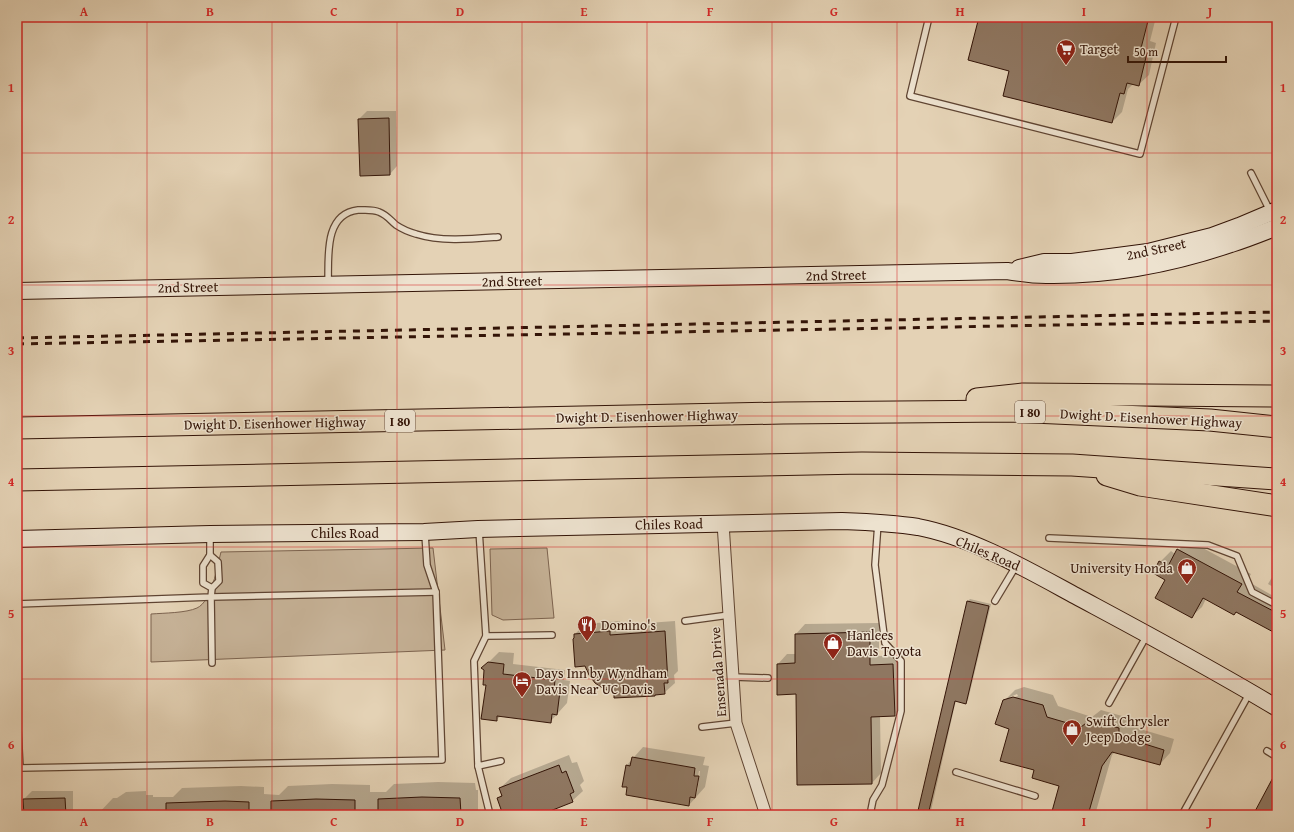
<svg xmlns="http://www.w3.org/2000/svg" width="1294" height="832" font-family="'Gentium Book Plus',serif">
	<style>
		.green { fill: #c6b297; stroke: #7c634f }
		.shadow { fill: #0003; fill-rule: evenodd }
		.building { fill: #8f7761; stroke: #331407 }
		.lines { fill: none; stroke-linecap: round; stroke-linejoin: round }
		.lane-casing { stroke: #5f4432; stroke-width: 8 }
		.street-casing { stroke: #5f4432; stroke-width: 13 }
		.secondary-casing { stroke: #331407; stroke-width: 18 }
		.highway-casing { stroke: #331407; stroke-width: 23 }
		.lane { stroke: #ede2cf; stroke-width: 5.5 }
		.street { stroke: #ede2cf; stroke-width: 11 }
		.secondary { stroke: #ede2cf; stroke-width: 16 }
		.highway { stroke: #e4d2b5; stroke-width: 21 }
		.rail { stroke: #331407; stroke-width: 3; stroke-dasharray: 7 7; stroke-linecap: butt }
		.grid { fill: none; stroke: #d62828; stroke-width: 1; stroke-opacity: 0.55 }
		.labels { text-anchor: middle; stroke-width: 3; stroke-linejoin: round; paint-order: stroke }
		.shield { fill: #ede2cf; stroke: #6b5243; stroke-width: 1 }
		.shield-label { font-size: 13px; font-weight: bold; fill: #331407 }
		.poi-label { font-size: 14px; fill: #331407; stroke: #ede2cf; text-anchor: start }
		.street-label { font-size: 14px; fill: #331407; stroke: #ede2cf }
		.neatline { fill: none; stroke: #d62828; stroke-width: 1.5 }
		.grid-label { font-size: 13px; text-anchor: middle; font-weight: bold; fill: #d62828 }
	</style>
	<rect width="100%" height="100%" fill="#e4d2b5"/>
	<filter id="stains"><feTurbulence type="fractalNoise" baseFrequency=".005" numOctaves="4"/><feColorMatrix values="0 0 0 0 .2 0 0 0 0 .09 0 0 0 0 .02 0 0 0 .5 -.17"/></filter>
	<radialGradient id="worn" r=".72"><stop offset=".6" stop-color="#630" stop-opacity="0"/><stop offset="1" stop-color="#630" stop-opacity=".3"/></radialGradient>
	<g class="green">
		<path d="M433,548L445,650L151,662V614C164,613 186,613 197,608C212,601 217,567 221,552Z"/>
		<path d="M547,548L554,618L503,620L492,615L490,549Z"/>
	</g>
	<g class="shadow">
		<path d="M971,17H1156L1150,41L1156,43L1149,75L1138,85L1133,84L1128,89L1122,112L1112,122L1011,70L979,22L971,20Z"/>
		<path d="M367,111H396L397,166L390,174L359,119Z"/>
		<path d="M1188,540L1251,574L1247,581L1277,598V633L1237,611L1206,599L1202,607L1191,617L1166,579L1160,562L1171,551L1175,554Z"/>
		<path d="M1277,569V589L1268,584Z"/>
		<path d="M970,599L991,604L968,700L966,703L956,700L930,815H918L968,601Z"/>
		<path d="M620,621V625L675,621L678,671L674,675L675,683L664,693L615,691L575,638V634L585,624Z"/>
		<path d="M879,623V656L903,655L904,705L894,715L880,716L881,773L872,783L797,693L778,664L787,654H796V634L805,624Z"/>
		<path d="M499,652L514,653L513,664L565,670L564,680L570,681L567,703L550,722L501,716L496,720L487,684L485,670L483,668Z"/>
		<path d="M1024,687L1053,695L1058,706L1092,717L1101,710L1129,718L1130,726L1174,739L1170,753L1160,764L1115,752L1112,755L1095,815H1052L1060,785L1036,770L1010,728L1004,701L1015,690ZM1017,694L1018,696L1010,699V697Z"/>
		<path d="M643,747L705,757L703,765L709,766L705,787L689,805L628,786L627,765ZM699,771H700L697,792L695,794Z"/>
		<path d="M569,755L572,763L577,762L584,781L580,785L583,791L572,801L537,815H504L498,799L502,794L500,788L511,778Z"/>
		<path d="M438,782L475,783L476,790H478V811L476,813V815H97L113,798H117L126,792L146,791V795H153V797H173L182,788L241,786L264,787V794L279,795L288,786L332,784L370,785V792H386L394,784Z"/>
		<path d="M32,791H73V815H25L24,799Z"/>
	</g>
	<g class="building">
		<path d="M979,17H1149L1140,52L1147,53L1139,86L1127,83L1124,94L1120,93L1112,123L1003,96L1009,71L968,60Z"/>
		<path d="M389,118L390,175L360,176L358,119Z"/>
		<path d="M1177,549L1242,584L1237,592L1277,613V634L1236,612L1234,615L1203,598L1192,618L1155,598L1165,580L1153,573L1159,561L1168,566Z"/>
		<path d="M967,601L989,606L966,704L955,701L928,815H917Z"/>
		<path d="M610,631V635L665,631L668,683H664L665,694L655,695V696L614,698V692L604,689L595,683L589,675L585,666L575,667L573,639L574,638V634Z"/>
		<path d="M870,632V665L893,664L895,716L871,717L872,784L797,785L796,694L777,695V664L795,663V634Z"/>
		<path d="M488,662L504,664L503,674L555,680L554,690L560,691L557,715L552,714L551,723L497,716V721L481,719L486,685H483L484,670L481,668Z"/>
		<path d="M1013,697L1043,705L1047,717L1081,727L1090,720L1119,728V736L1164,750L1160,765L1112,752L1102,766L1088,815H1051L1059,786L1032,778L1034,770L1000,761L1009,729L995,724L1003,700Z"/>
		<path d="M632,757L695,768L694,776H699L695,798L690,797L689,806L626,795L627,787H622L626,765L630,766Z"/>
		<path d="M559,765L562,773L566,771L574,792L570,794L573,802L540,815H503L497,798L502,796L499,788Z"/>
		<path d="M1277,770V815H1253Z"/>
		<path d="M422,797L460,798L461,814H456V815H378V799Z"/>
		<path d="M65,798L66,815H24L23,799Z"/>
		<path d="M316,799L355,800V815H271V801Z"/>
		<path d="M225,801L249,802V815H166V803Z"/>
	</g>
	<g class="lines">
		<g class="lane-casing">
			<g id="lane">
				<path d="M929,17L910,96L1140,154L1176,17"/>
				<path d="M1251,173L1270,211"/>
				<path d="M328,284C329,259 323,214 358,210C365,210 373,209 379,212C387,215 390,220 396,225C402,229 409,232 416,234C441,242 472,239 498,237"/>
				<path d="M479,530L486,636L552,635"/>
				<path d="M210,535V555L203,566V583L212,588"/>
				<path d="M1049,538L1208,545L1237,556L1252,592L1277,605"/>
				<path d="M995,601L1016,566"/>
				<path d="M17,604L211,597L212,588L219,581L218,562L210,555"/>
				<path d="M685,621L729,615"/>
				<path d="M486,636L474,661L478,766L501,761"/>
				<path d="M212,663L211,597L436,592"/>
				<path d="M733,677L768,678"/>
				<path d="M1109,703L1147,635"/>
				<path d="M17,711L20,768L442,760L436,592L427,565L425,534"/>
				<path d="M702,727L736,723"/>
				<path d="M1276,734L1277,732"/>
				<path d="M1267,751L1277,757"/>
				<path d="M478,766L490,815"/>
				<path d="M956,772L1035,796"/>
				<path d="M870,815L873,800L882,785L901,711V661L885,643L875,565L878,523"/>
				<path d="M1182,815L1249,694"/>
			</g>
		</g>
		<g class="street-casing">
			<path id="street" d="M723,523L736,723L766,815"/>
		</g>
		<g class="secondary-casing">
			<g id="secondary">
				<path d="M1019,268L1044,262H1072L1148,252L1212,236L1239,226L1277,210"/>
				<path d="M17,291L1007,271C1019,273 1033,275 1046,275C1109,276 1172,264 1231,244C1247,239 1262,233 1277,227"/>
				<path d="M17,539L210,534L424,532L478,529L842,521C868,522 893,523 918,527C971,537 1028,570 1076,596C1143,632 1211,668 1277,708"/>
			</g>
		</g>
		<g class="highway-casing">
			<g id="highway">
				<path d="M977,399L1023,394L1277,396"/>
				<path d="M17,428L783,413L1011,411L1210,420L1277,427"/>
				<path d="M1107,475L1140,485L1277,506"/>
				<path d="M17,480L862,463L1072,465L1277,479"/>
			</g>
		</g>
		<use href="#lane" class="lane"/>
		<use href="#street" class="street"/>
		<use href="#secondary" class="secondary"/>
		<use href="#highway" class="highway"/>
		<g class="rail">
			<path d="M17,338L1277,312"/>
			<path d="M17,344L1277,321"/>
		</g>
	</g>
	<path class="grid" d="M147,17V815M272,17V815M397,17V815M522,17V815M647,17V815M772,17V815M897,17V815M1022,17V815M1147,17V815M17,153H1277M17,285H1277M17,416H1277M17,547H1277M17,679H1277"/>
	<defs>
		<g id="supermarket-pin" transform="scale(1)"><path d="M0 17L-7.5 6A9.5 9.5 0 1 1 7.5 6Z" fill="#8f2418" stroke="#ede2cf"/><path d="M-6-5.5h2.5l.6 2H6L4.5 2H-2.5L-4.4-4H-6ZM-1.5 3.2a1.3 1.3 0 1 0 .1 0ZM3 3.2a1.3 1.3 0 1 0 .1 0Z" fill="#fff"/></g>
		<g id="shop-pin" transform="scale(1)"><path d="M0 17L-7.5 6A9.5 9.5 0 1 1 7.5 6Z" fill="#8f2418" stroke="#ede2cf"/><path d="M-5-2.5h2.3a2.7 3.5 0 0 1 5.4 0H5L5.5 6h-11ZM-1.5-2.5h3a1.5 2.3 0 0 0-3 0Z" fill="#fff"/></g>
		<g id="restaurant-pin" transform="scale(1)"><path d="M0 17L-7.5 6A9.5 9.5 0 1 1 7.5 6Z" fill="#8f2418" stroke="#ede2cf"/><path d="M-5-6h1v4h1v-4h1v4h1v-4h1v5L-1.5 .5V6h-2V.5L-5-1ZM5-6V6H3V1.5H1.5Q1.5-4 5-6Z" fill="#fff"/></g>
		<g id="hotel-pin" transform="scale(1)"><path d="M0 17L-7.5 6A9.5 9.5 0 1 1 7.5 6Z" fill="#8f2418" stroke="#ede2cf"/><path d="M-6-4.5h1.5V1H6V5H4.5V3h-9V5H-6ZM-4 0a1.8 1.8 0 1 1 3.6 0ZM.5 0V-2.5h3Q6-2.5 6 0Z" fill="#fff"/></g>
	</defs>
	<g fill-rule="evenodd">
		<use href="#supermarket-pin" x="1066" y="49"/>
		<use href="#shop-pin" x="1187" y="568"/>
		<use href="#restaurant-pin" x="587" y="625"/>
		<use href="#shop-pin" x="833" y="643"/>
		<use href="#hotel-pin" x="522" y="681"/>
		<use href="#shop-pin" x="1072" y="729"/>
	</g>
	<g class="labels">
		<g class="shield">
			<rect x="1015" y="401" width="30" height="22" rx="3"/>
			<rect x="385" y="410" width="30" height="22" rx="3"/>
		</g>
		<g class="shield-label">
			<text x="1030" y="417">I 80</text>
			<text x="400" y="426">I 80</text>
		</g>
		<g class="poi-label">
			<text x="1080" y="54">Target</text>
			<text x="1173" y="573" text-anchor="end">University Honda</text>
			<text x="601" y="630">Domino's</text>
			<text x="847" y="640">Hanlees<tspan x="847" dy="16">Davis Toyota</tspan></text>
			<text x="536" y="678">Days Inn by Wyndham<tspan x="536" dy="16">Davis Near UC Davis</tspan></text>
			<text x="1086" y="726">Swift Chrysler<tspan x="1086" dy="16">Jeep Dodge</tspan></text>
		</g>
		<g class="street-label">
			<text transform="translate(1156 249) rotate(-12)" y="5">2nd Street</text>
			<text transform="translate(836 275) rotate(-1)" y="5">2nd Street</text>
			<text transform="translate(512 281) rotate(-1)" y="5">2nd Street</text>
			<text transform="translate(188 287) rotate(-1)" y="5">2nd Street</text>
			<text transform="translate(647 416) rotate(-1)" y="5">Dwight D. Eisenhower Highway</text>
			<text transform="translate(1151 418) rotate(3)" y="5">Dwight D. Eisenhower Highway</text>
			<text transform="translate(275 423) rotate(-1)" y="5">Dwight D. Eisenhower Highway</text>
			<text transform="translate(669 524) rotate(-1)" y="5">Chiles Road</text>
			<text x="345" y="538">Chiles Road</text>
			<text transform="translate(988 553) rotate(23)" y="5">Chiles Road</text>
			<text transform="translate(718 672) rotate(-94)" y="5">Ensenada Drive</text>
		</g>
	</g>
	<rect width="1294" height="832" fill="none" stroke="#e4d2b5" stroke-width="44"/>
	<path d="M1128 56v6h98v-6" fill="none" stroke="#331407" stroke-width="2"/>
	<text x="1134" y="56" font-size="12" fill="#331407" stroke="#ede2cf" stroke-width="3" paint-order="stroke">50 m</text>
	<rect x="22" y="22" width="1250" height="788" class="neatline"/>
	<g class="grid-label">
		<text x="84" y="16">A</text>
		<text x="210" y="16">B</text>
		<text x="334" y="16">C</text>
		<text x="460" y="16">D</text>
		<text x="584" y="16">E</text>
		<text x="710" y="16">F</text>
		<text x="834" y="16">G</text>
		<text x="960" y="16">H</text>
		<text x="1084" y="16">I</text>
		<text x="1210" y="16">J</text>
		<text x="11" y="92">1</text>
		<text x="1283" y="92">1</text>
		<text x="11" y="224">2</text>
		<text x="1283" y="224">2</text>
		<text x="11" y="355">3</text>
		<text x="1283" y="355">3</text>
		<text x="11" y="486">4</text>
		<text x="1283" y="486">4</text>
		<text x="11" y="618">5</text>
		<text x="1283" y="618">5</text>
		<text x="11" y="749">6</text>
		<text x="1283" y="749">6</text>
		<text x="84" y="826">A</text>
		<text x="210" y="826">B</text>
		<text x="334" y="826">C</text>
		<text x="460" y="826">D</text>
		<text x="584" y="826">E</text>
		<text x="710" y="826">F</text>
		<text x="834" y="826">G</text>
		<text x="960" y="826">H</text>
		<text x="1084" y="826">I</text>
		<text x="1210" y="826">J</text>
	</g>
	<rect width="100%" height="100%" filter="url(#stains)"/>
	<rect width="100%" height="100%" fill="url(#worn)"/>
</svg>
